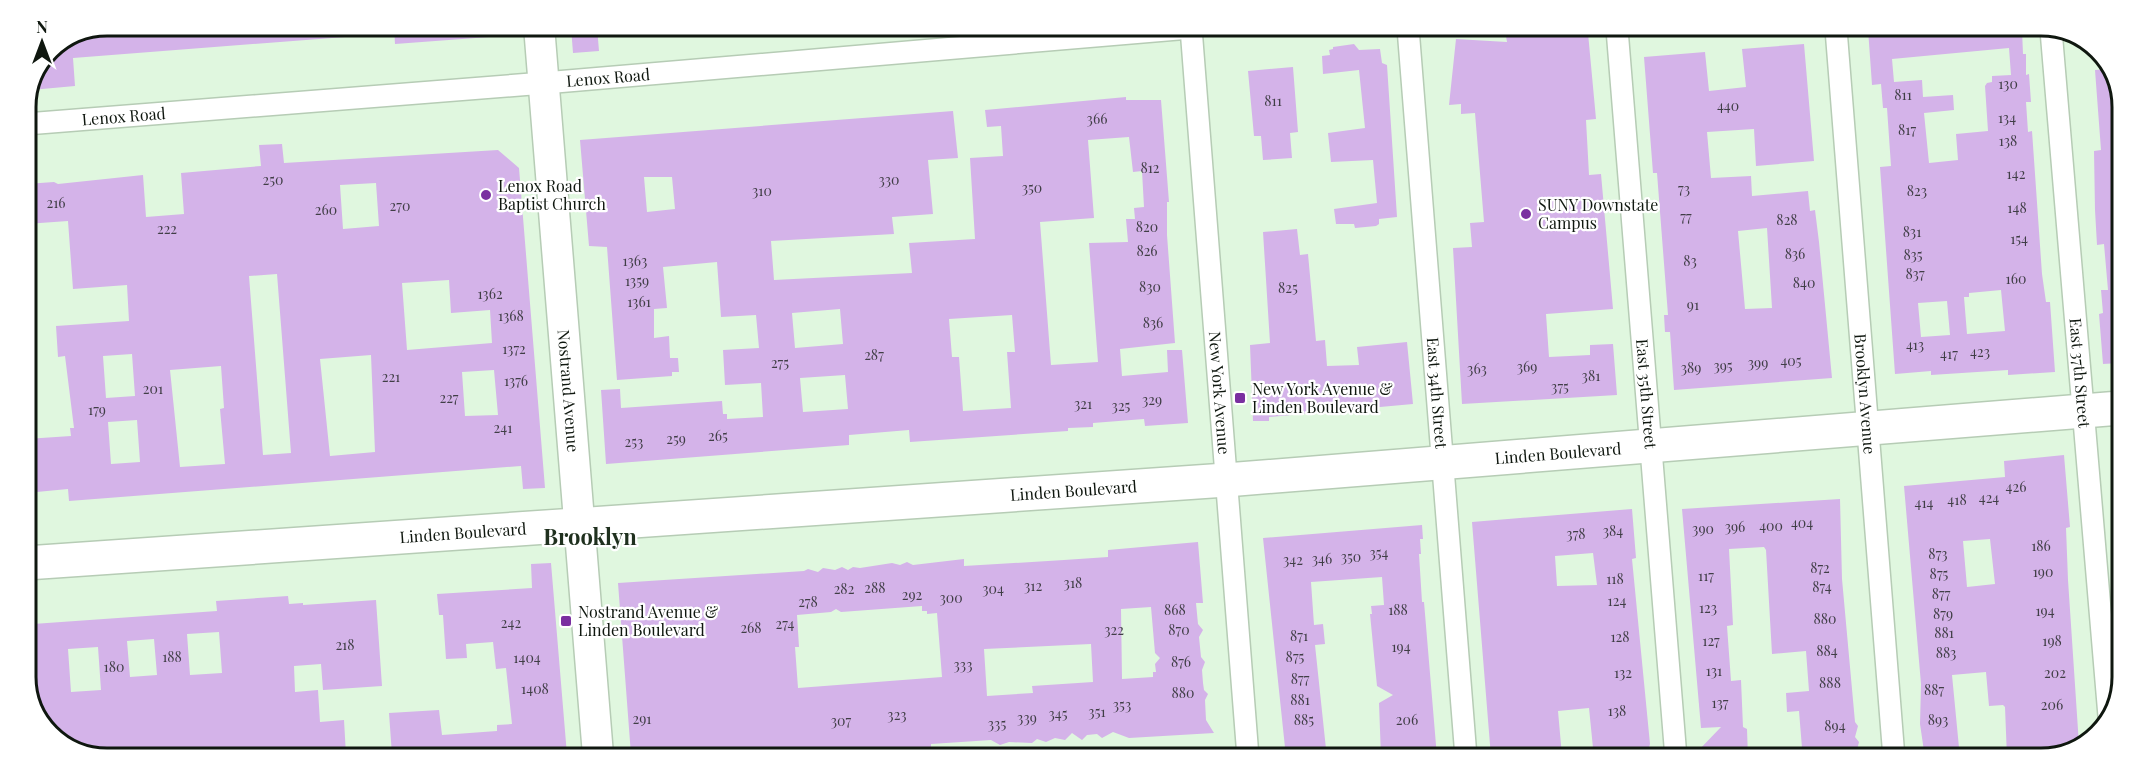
<svg xmlns="http://www.w3.org/2000/svg" width="2148" height="784" font-family="'Playfair Display',serif">
	<style>
		.building { fill: #d4b3e9; fill-rule: evenodd }
		.lines { fill: none; stroke-linecap: round; stroke-linejoin: round }
		.street-casing { stroke: #b6ccb5; stroke-width: 24 }
		.secondary-casing { stroke: #b6ccb5; stroke-width: 33 }
		.highway-casing { stroke: #b6ccb5; stroke-width: 36 }
		.street { stroke: #fff; stroke-width: 21 }
		.secondary { stroke: #fff; stroke-width: 30 }
		.highway { stroke: #fff; stroke-width: 33 }
		.poi-dot { fill: #7a2fa0; stroke: #fff; stroke-width: 2 }
		.labels { text-anchor: middle; stroke-width: 4.5; stroke-linejoin: round; paint-order: stroke }
		.number-label { font-size: 14px; fill: #403e46 }
		.street-label { font-size: 16px; fill: #0f170f; stroke: #fff }
		.poi-label { font-size: 16px; fill: #0f170f; stroke: #fff; text-anchor: start }
		.district-label { font-size: 22px; font-weight: bold; fill: #1f301e; stroke: #fff }
		.rim { fill: none; stroke: #0f170f; stroke-width: 3 }
	</style>
	<rect width="100%" height="100%" fill="#e0f7df"/>
	<g class="building">
		<path d="M107,26H344L345,37L73,58L75,86L31,90L50,49Z"/>
		<path d="M394,26H488L489,37L395,44Z"/>
		<path d="M571,27H597L599,51L573,53Z"/>
		<path d="M1868,29L2022,30L2023,54H2026V75L2029,74L2031,102H2026L2028,132L2032,131L2042,274L2046,302H2050L2055,372L2008,375V370L1931,375V371L1895,374L1880,167L1891,166L1887,108H1883L1881,84L1872,85ZM2009,48L2011,75L1992,76V82L1987,83L1985,86L1988,131L1956,134L1958,160L1929,163L1924,113L1954,110L1953,95L1923,97L1922,80L1894,82L1892,59ZM2001,290L2005,331L1967,334L1964,297H1969V293ZM1947,301L1950,335L1921,337L1918,303Z"/>
		<path d="M1555,31V35L1588,33L1596,119L1586,120L1589,175L1601,174L1613,309L1546,314L1549,357L1590,355V345L1613,344L1617,395L1462,404L1453,248L1472,247L1470,223L1484,222L1475,113L1461,114V104L1449,105L1456,39L1507,42L1506,36Z"/>
		<path d="M1354,44L1359,50L1380,49L1382,63L1387,65L1397,217L1379,219V224L1376,226L1355,228L1354,224H1336L1334,209L1377,203L1373,160L1331,162L1328,133L1365,128L1359,70L1323,74L1322,56L1330,55L1329,50L1333,49V47Z"/>
		<path d="M1804,44L1814,161L1756,166L1754,129L1707,132L1711,178L1751,176L1752,196L1808,191L1810,211L1815,210L1819,242L1832,378L1674,390L1670,332H1665L1664,315H1668L1659,199L1657,173H1653L1644,57L1705,52L1709,91L1746,87L1742,49ZM1767,228L1772,308L1745,309L1738,231Z"/>
		<path d="M1293,67L1298,132L1290,133L1292,158L1263,160L1261,136H1254L1248,71Z"/>
		<path d="M2110,69L2122,102L2121,321H2117L2120,363L2103,364L2099,314L2103,313L2101,290H2108L2104,244L2097,245L2095,210L2094,151L2101,150L2095,70Z"/>
		<path d="M1126,97V100H1161L1169,202H1167V235L1175,343L1120,349L1122,376L1168,372L1167,350H1182L1188,423L1145,426L1144,419L1093,423V427L1068,428V431L910,442L909,430L849,435V445L606,464L601,390L620,389L621,408L722,401L723,414H727V419L763,417L761,383L725,385L723,350L759,348L756,315L721,317L717,262L663,267L667,308L654,309V338L669,336L670,358H678L679,372H672V376L617,380L607,247L589,246L580,140L953,111L958,158L928,160L933,214L892,217L894,234L771,241L774,280L912,273L909,243L975,239L970,158L1003,156L1001,126L987,127L985,110ZM1129,137L1133,172L1142,171L1144,207L1134,208L1135,219H1126L1128,242L1089,243L1098,362L1051,365L1040,222L1094,218L1088,140ZM644,177H672L675,209L647,212ZM840,309L843,344L795,348L792,313ZM1012,315L1015,352H1007L1011,408L963,411L959,357H952L949,319ZM845,375L848,409L803,412L800,378Z"/>
		<path d="M282,144L284,163L498,150L519,168L545,488L523,489L521,466L69,501L68,489L26,493V439L71,436L70,428H74L65,356L58,357L56,326L129,321L127,285L73,289L68,221L26,224V184L54,182L58,184L143,175L146,217L184,214L181,173L261,166L259,145ZM376,183L379,226L343,229L340,185ZM277,274L291,453L263,455L249,276ZM449,280L451,313L490,310L492,343L407,350L402,283ZM132,354L135,396L106,398L103,356ZM371,355L375,452L330,456L320,359ZM221,366L224,408L220,409L225,464L180,467L170,370ZM494,370L498,415L465,416L462,372ZM137,420L140,462L111,464L108,422Z"/>
		<path d="M1297,229L1300,255L1308,254L1316,341L1325,340L1327,366L1359,365L1357,347L1407,342L1413,404L1269,417V421H1253L1250,345L1270,343L1263,232Z"/>
		<path d="M2064,455L2070,527L2066,528L2068,580L2079,745L2041,758H2007L2005,707L2003,705L1989,706L1986,672L1952,675L1960,758H1925L1920,724L1921,684L1904,486L2005,477L2004,461ZM1990,539L1995,584L1967,587L1963,541Z"/>
		<path d="M1840,499L1842,579L1855,722L1858,726L1855,737L1859,742L1855,758H1809L1808,748H1802L1799,711L1787,712L1786,693L1809,691L1806,651L1772,654L1766,550L1764,547L1729,549L1733,625L1727,626L1731,681L1741,680L1743,727L1747,729L1748,758H1704V755L1697,752L1721,727L1701,728L1682,509Z"/>
		<path d="M1632,509L1636,558L1632,559L1650,744L1646,758H1594L1589,708L1558,711L1562,756L1491,757L1472,522ZM1593,553L1597,585L1557,586L1555,556Z"/>
		<path d="M1422,525L1423,539H1420L1421,554H1419L1422,602H1424L1437,757H1381L1379,703L1393,695L1377,686L1370,614H1372L1371,606L1384,605L1382,577L1311,582L1314,625L1323,624L1325,644L1315,645L1326,749H1323V757H1286L1263,538Z"/>
		<path d="M1198,542L1203,603H1196L1198,624L1203,630L1199,637L1201,657L1205,662L1202,670L1203,683L1204,690L1208,694L1205,700L1206,720L1214,733L1129,738L1113,732L1102,738L1097,734L1087,735L1082,740L1072,733L1065,740L1055,738L1046,742L1037,739L1032,743L1009,742L1000,745L991,740L931,744V750L849,756L631,755L618,583L804,571L808,569L818,572L823,568L835,570L842,567L848,570L853,567L860,568L892,563L900,565L907,562L913,565L964,559V566L1064,560L1108,557V550ZM922,606V611H927V614L937,613L942,677L798,688L795,647H799L797,615L831,612L836,609L841,612ZM1151,607L1155,653L1160,658L1155,664L1156,672H1153V677L1122,679L1121,609ZM1091,644L1093,682L1032,686L1033,693L987,696L984,649Z"/>
		<path d="M551,563L567,755H392L389,713L439,710L442,735L497,731V725L512,724L506,668L496,669L493,642L466,644L467,658L446,659L443,615H439L437,594L532,588L531,564Z"/>
		<path d="M288,596L289,604L303,603V605L376,600L382,686L323,690L321,664L294,666L295,692L318,690L320,722L344,720L346,755L81,754L43,727L26,682V649L34,648L33,624L217,611L216,601ZM219,632L222,673L190,675L187,634ZM154,639L157,675L130,677L127,641ZM98,647L101,690L71,692L68,649Z"/>
	</g>
	<g class="lines">
		<g class="street-casing">
			<g id="street">
				<path id="s1" d="M1191,28L1248,757"/>
				<path id="s2" d="M1408,28L1466,757"/>
				<path id="s3" d="M1617,29L1676,758"/>
				<path id="s4" d="M1836,29L1894,758"/>
				<path id="s5" d="M2051,30L2109,716"/>
				<path id="s6" d="M26,124L544,83L1190,28"/>
			</g>
		</g>
		<g class="secondary-casing">
			<g id="secondary">
				<path id="s7" d="M539,26L598,755"/>
			</g>
		</g>
		<g class="highway-casing">
			<g id="highway">
				<path id="s8" d="M26,563L1226,480L2120,408"/>
			</g>
		</g>
		<use href="#street" class="street"/>
		<use href="#secondary" class="secondary"/>
		<use href="#highway" class="highway"/>
	</g>
	<g class="poi-dot">
		<circle cx="486" cy="195" r="6"/>
		<circle cx="1526" cy="214" r="6"/>
		<rect x="1234" y="392" width="12" height="12" rx="3"/>
		<rect x="560" y="615" width="12" height="12" rx="3"/>
	</g>
	<g class="labels">
		<g class="number-label">
			<text x="2008" y="89">130</text>
			<text x="1903" y="100">811</text>
			<text x="1273" y="106">811</text>
			<text x="1728" y="111">440</text>
			<text x="2007" y="123">134</text>
			<text x="1097" y="124">366</text>
			<text x="1907" y="135">817</text>
			<text x="2008" y="146">138</text>
			<text x="1150" y="173">812</text>
			<text x="2016" y="179">142</text>
			<text x="273" y="185">250</text>
			<text x="889" y="185">330</text>
			<text x="1032" y="193">350</text>
			<text x="1684" y="194">73</text>
			<text x="762" y="196">310</text>
			<text x="1917" y="196">823</text>
			<text x="56" y="208">216</text>
			<text x="400" y="211">270</text>
			<text x="2017" y="213">148</text>
			<text x="326" y="215">260</text>
			<text x="1686" y="222">77</text>
			<text x="1787" y="225">828</text>
			<text x="1147" y="232">820</text>
			<text x="167" y="234">222</text>
			<text x="1912" y="237">831</text>
			<text x="2019" y="244">154</text>
			<text x="1147" y="256">826</text>
			<text x="1795" y="259">836</text>
			<text x="1913" y="260">835</text>
			<text x="635" y="266">1363</text>
			<text x="1690" y="266">83</text>
			<text x="1915" y="279">837</text>
			<text x="2016" y="284">160</text>
			<text x="637" y="286">1359</text>
			<text x="1804" y="288">840</text>
			<text x="1150" y="292">830</text>
			<text x="1288" y="293">825</text>
			<text x="490" y="299">1362</text>
			<text x="639" y="307">1361</text>
			<text x="1693" y="310">91</text>
			<text x="511" y="321">1368</text>
			<text x="1153" y="328">836</text>
			<text x="1915" y="350">413</text>
			<text x="514" y="354">1372</text>
			<text x="1980" y="357">423</text>
			<text x="1949" y="359">417</text>
			<text x="874" y="360">287</text>
			<text x="1791" y="366">405</text>
			<text x="780" y="368">275</text>
			<text x="1758" y="368">399</text>
			<text x="1723" y="371">395</text>
			<text x="1527" y="372">369</text>
			<text x="1691" y="373">389</text>
			<text x="1477" y="374">363</text>
			<text x="1591" y="381">381</text>
			<text x="391" y="382">221</text>
			<text x="516" y="386">1376</text>
			<text x="1560" y="392">375</text>
			<text x="153" y="394">201</text>
			<text x="449" y="403">227</text>
			<text x="1152" y="405">329</text>
			<text x="1083" y="409">321</text>
			<text x="1121" y="411">325</text>
			<text x="97" y="415">179</text>
			<text x="503" y="433">241</text>
			<text x="718" y="441">265</text>
			<text x="676" y="444">259</text>
			<text x="634" y="447">253</text>
			<text x="2016" y="492">426</text>
			<text x="1989" y="503">424</text>
			<text x="1957" y="505">418</text>
			<text x="1924" y="508">414</text>
			<text x="1802" y="528">404</text>
			<text x="1771" y="531">400</text>
			<text x="1735" y="532">396</text>
			<text x="1703" y="534">390</text>
			<text x="1613" y="536">384</text>
			<text x="1576" y="539">378</text>
			<text x="2041" y="551">186</text>
			<text x="1379" y="558">354</text>
			<text x="1938" y="559">873</text>
			<text x="1351" y="562">350</text>
			<text x="1322" y="564">346</text>
			<text x="1293" y="565">342</text>
			<text x="1820" y="573">872</text>
			<text x="2043" y="577">190</text>
			<text x="1939" y="579">875</text>
			<text x="1706" y="581">117</text>
			<text x="1615" y="584">118</text>
			<text x="1073" y="588">318</text>
			<text x="1033" y="591">312</text>
			<text x="1822" y="592">874</text>
			<text x="875" y="593">288</text>
			<text x="844" y="594">282</text>
			<text x="993" y="594">304</text>
			<text x="1941" y="599">877</text>
			<text x="912" y="600">292</text>
			<text x="951" y="603">300</text>
			<text x="1617" y="606">124</text>
			<text x="808" y="607">278</text>
			<text x="1708" y="613">123</text>
			<text x="1175" y="615">868</text>
			<text x="1398" y="615">188</text>
			<text x="2045" y="616">194</text>
			<text x="1943" y="619">879</text>
			<text x="1825" y="624">880</text>
			<text x="511" y="628">242</text>
			<text x="785" y="629">274</text>
			<text x="751" y="633">268</text>
			<text x="1114" y="635">322</text>
			<text x="1179" y="635">870</text>
			<text x="1944" y="638">881</text>
			<text x="1299" y="641">871</text>
			<text x="1620" y="642">128</text>
			<text x="1711" y="646">127</text>
			<text x="2052" y="646">198</text>
			<text x="345" y="650">218</text>
			<text x="1401" y="652">194</text>
			<text x="1827" y="656">884</text>
			<text x="1946" y="658">883</text>
			<text x="172" y="662">188</text>
			<text x="1295" y="662">875</text>
			<text x="527" y="663">1404</text>
			<text x="1181" y="667">876</text>
			<text x="963" y="670">333</text>
			<text x="114" y="672">180</text>
			<text x="1714" y="676">131</text>
			<text x="1623" y="678">132</text>
			<text x="2055" y="678">202</text>
			<text x="1300" y="684">877</text>
			<text x="1830" y="688">888</text>
			<text x="535" y="694">1408</text>
			<text x="1934" y="695">887</text>
			<text x="1183" y="698">880</text>
			<text x="1300" y="705">881</text>
			<text x="1720" y="708">137</text>
			<text x="1122" y="710">353</text>
			<text x="2052" y="710">206</text>
			<text x="1617" y="716">138</text>
			<text x="1097" y="717">351</text>
			<text x="1058" y="719">345</text>
			<text x="897" y="720">323</text>
			<text x="1027" y="723">339</text>
			<text x="642" y="724">291</text>
			<text x="1304" y="725">885</text>
			<text x="1407" y="725">206</text>
			<text x="1938" y="725">893</text>
			<text x="841" y="726">307</text>
			<text x="997" y="729">335</text>
			<text x="1835" y="731">894</text>
		</g>
		<g class="street-label">
			<text dy="6" stroke="none"><textPath href="#s6" startOffset="584">Lenox Road</textPath></text>
			<text dy="6" stroke="none"><textPath href="#s6" startOffset="98">Lenox Road</textPath></text>
			<text dy="6" stroke="none"><textPath href="#s5" startOffset="344">East 37th Street</textPath></text>
			<text dy="6" stroke="none"><textPath href="#s7" startOffset="366">Nostrand Avenue</textPath></text>
			<text dy="6" stroke="none"><textPath href="#s1" startOffset="366">New York Avenue</textPath></text>
			<text dy="6" stroke="none"><textPath href="#s2" startOffset="366">East 34th Street</textPath></text>
			<text dy="6" stroke="none"><textPath href="#s3" startOffset="366">East 35th Street</textPath></text>
			<text dy="6" stroke="none"><textPath href="#s4" startOffset="366">Brooklyn Avenue</textPath></text>
			<text dy="6" stroke="none"><textPath href="#s8" startOffset="1536">Linden Boulevard</textPath></text>
			<text dy="6" stroke="none"><textPath href="#s8" startOffset="1050">Linden Boulevard</textPath></text>
			<text dy="6" stroke="none"><textPath href="#s8" startOffset="438">Linden Boulevard</textPath></text>
		</g>
		<g class="poi-label">
			<text x="498" y="192">Lenox Road<tspan x="498" dy="18">Baptist Church</tspan></text>
			<text x="1538" y="211">SUNY Downstate<tspan x="1538" dy="18">Campus</tspan></text>
			<text x="1252" y="395">New York Avenue &amp;<tspan x="1252" dy="18">Linden Boulevard</tspan></text>
			<text x="578" y="618">Nostrand Avenue &amp;<tspan x="578" dy="18">Linden Boulevard</tspan></text>
		</g>
		<g class="district-label">
			<text x="590" y="545">Brooklyn</text>
		</g>
	</g>
	<path d="M0 0H2148V784H0ZM107 36H2041A71 71 0 0 1 2112 107V677A71 71 0 0 1 2041 748H107A71 71 0 0 1 36 677V107A71 71 0 0 1 107 36Z" fill="#fff" fill-rule="evenodd"/>
	<path class="rim" d="M107 36H2041A71 71 0 0 1 2112 107V677A71 71 0 0 1 2041 748H107A71 71 0 0 1 36 677V107A71 71 0 0 1 107 36Z"/>
	<g transform="translate(42 42)" stroke="#ffffff" stroke-width="4.5" paint-order="stroke">
	<path d="M0-4.5L10 22L0 15L-10 22Z" fill="#0f170f"/>
	<text y="-9" font-size="16" font-weight="bold" text-anchor="middle" fill="#0f170f">N</text>
	</g>
</svg>
